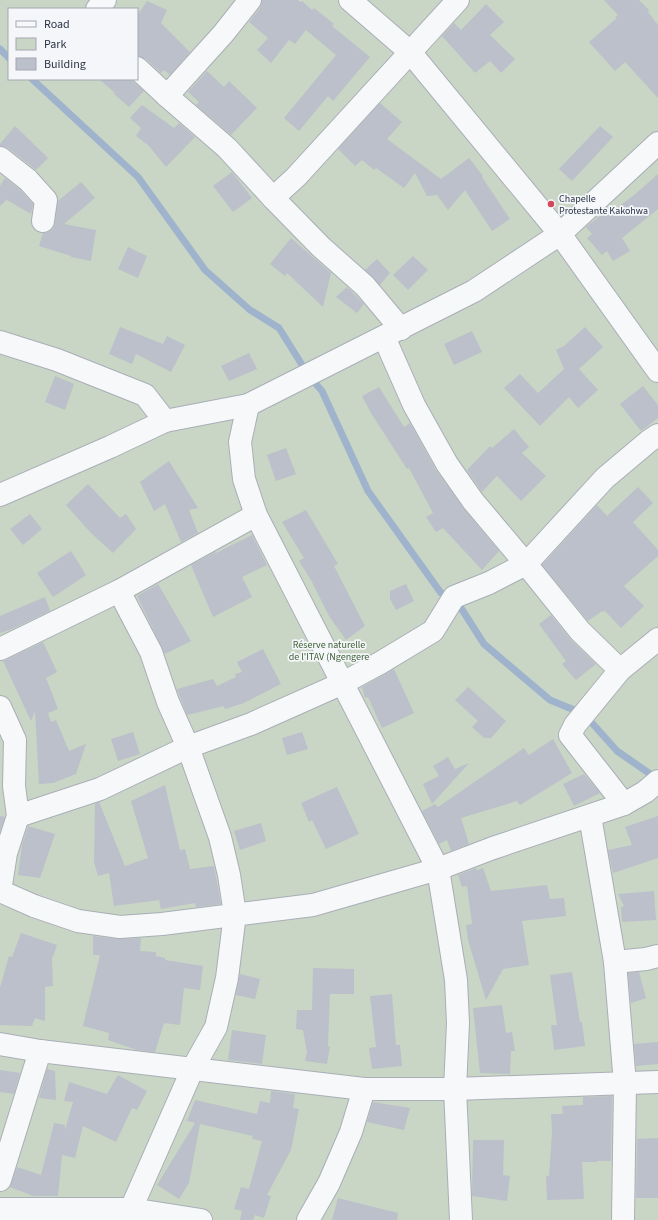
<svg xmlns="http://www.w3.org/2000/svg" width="658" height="1220" font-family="'Source Sans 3',sans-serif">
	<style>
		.green { fill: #c9d6c5; fill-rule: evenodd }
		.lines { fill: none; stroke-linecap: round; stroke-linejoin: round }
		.stream { stroke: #9fb4cc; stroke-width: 7 }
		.building { fill: #bbc0ca }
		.minor-casing { stroke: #a9aeb7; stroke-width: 24 }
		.minor { stroke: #f7f8fa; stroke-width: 22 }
		.poi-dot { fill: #d1495b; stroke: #f4f6f9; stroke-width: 1.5 }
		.labels { text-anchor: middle; stroke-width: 3.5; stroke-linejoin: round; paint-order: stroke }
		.poi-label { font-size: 10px; fill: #2b3445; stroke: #f4f6f9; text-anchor: start }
		.park-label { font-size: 10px; fill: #3f6138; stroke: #f4f6f9 }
	</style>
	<rect width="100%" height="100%" fill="#e4e7ec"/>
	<path class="green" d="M0,0H658V1220H0ZM9,9H137V79H9Z"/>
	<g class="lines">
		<g class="stream">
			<path d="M0,49L9,58"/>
			<path d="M32,79L138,177L205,270L250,310L279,328L309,376L322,391L368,491L441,593L454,597L484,644L550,700L584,714L617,751L656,778"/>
		</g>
	</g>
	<g class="building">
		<path d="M262,0H298L300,2L302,1L312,10L314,8L334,24L332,26L370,57L333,101L328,96L299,131L284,118L336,55L306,30L295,44L289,40L271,63L257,50L268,38L249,22L260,8Z"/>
		<path d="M604,0H639L649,10L648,12L658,25V98L625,62L615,71L589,42L617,18L615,17L618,15Z"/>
		<path d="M147,1L167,10L161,23L190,52L170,75L164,70L161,73L146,59L137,56V16Z"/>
		<path d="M486,4L504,22L490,35L515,59L501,73L490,61L475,73L442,36L454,23L461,30Z"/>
		<path d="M207,71L224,87L229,81L257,108L231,135L196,105L199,102L188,92Z"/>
		<path d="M99,79H130L144,91L129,107L114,94L115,93Z"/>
		<path d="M380,103L402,122L387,139L441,179L469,158L483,176L482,177L510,219L492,231L465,190L448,210L437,195L427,196L415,173L404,188L376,168L374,170L362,160L355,166L338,149Z"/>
		<path d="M142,105L174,128L179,123L195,137L166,167L148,145L136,136L141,128L130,118Z"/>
		<path d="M15,126L48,158L36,170L8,148L0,146V144Z"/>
		<path d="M600,126L613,137L572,181L559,169Z"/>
		<path d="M232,172L252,198L233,212L213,186Z"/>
		<path d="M658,174V209L622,238L630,251L613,261L607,251L602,255L587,238L592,234L586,227L606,211L608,214L633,196Z"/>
		<path d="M5,178L19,189L33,204L31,214L7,200V199L0,206V186Z"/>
		<path d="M81,182L95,198L64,224L96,230L91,261L71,257V256L39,246L43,233L48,232L53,229L55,223L58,201Z"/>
		<path d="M291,238L331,273L323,307L287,273L285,276L270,264Z"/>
		<path d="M128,247L147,256L138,278L118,269Z"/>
		<path d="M413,256L428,270L408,290L393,275Z"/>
		<path d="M377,259L390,273L380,285L365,270Z"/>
		<path d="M347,287L364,304L357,313L336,297Z"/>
		<path d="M120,327L163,344L167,336L185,345L171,372L136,354L132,364L109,354Z"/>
		<path d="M585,327L603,347L579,369L598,390L578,408L569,397L540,426L504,388L520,374L538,393L564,369L556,350L564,346Z"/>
		<path d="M472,331L482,352L454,365L444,344Z"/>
		<path d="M249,353L257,369L229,381L221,366Z"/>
		<path d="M55,376L74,384L65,410L45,402Z"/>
		<path d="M643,386L658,405V418L641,431L620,404Z"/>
		<path d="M379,387L404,427L410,423L436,470L463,508L499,551L482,570L443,528L436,532L426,517L433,513L409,468L407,469L371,413L362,396Z"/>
		<path d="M514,429L529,447L522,453L546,476L521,501L497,476L482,492L467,470L490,446L492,448Z"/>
		<path d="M286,448L296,474L276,481L267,455Z"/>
		<path d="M169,461L198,508L189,510L198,533L181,542L165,504L154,511L140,482Z"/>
		<path d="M88,484L120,518L126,514L136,529L113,553L91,533L66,505Z"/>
		<path d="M638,487L653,503L633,522L658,550V556L624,586L644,606L621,628L605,611L603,612L602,611L588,621L542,565L597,505L607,516Z"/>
		<path d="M306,510L338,564L334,566L365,626L346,640L329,616L311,580L299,561L304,558L282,522Z"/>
		<path d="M30,514L42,529L23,545L10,529Z"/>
		<path d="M252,535L267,565L242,577L252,597L213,617L191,565L215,552L216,553Z"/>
		<path d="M71,551L86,575L53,597L37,573Z"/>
		<path d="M158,584L191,641L165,654L137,596Z"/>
		<path d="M406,584L414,601L396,610L390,599V591Z"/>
		<path d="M45,597L50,611L12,629L0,633V616Z"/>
		<path d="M551,615L571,640L596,664L576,680L562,664L566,661L539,624Z"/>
		<path d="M43,642L57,672L46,678L58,709L48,713L51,722L56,720L69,751L86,744L76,774L53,783L39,784L35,711L31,721L3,661Z"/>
		<path d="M263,649L281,684L244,703L225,709L224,706L187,715L177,689L213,679L217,686L236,677L235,674L242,672L237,662Z"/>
		<path d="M394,669L414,713L382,728L368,697L365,698L362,687Z"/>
		<path d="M468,687L506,721L491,738H484L472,727L478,721L455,700Z"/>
		<path d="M133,732L140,754L118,761L111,739Z"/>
		<path d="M302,732L308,749L287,755L282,738Z"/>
		<path d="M553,739L572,773L520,805L517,801L461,818L469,844L451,851L447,840L439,844L422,811L435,804L438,807L524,748L529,755Z"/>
		<path d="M448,757L455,769L469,763L432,804L423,784L439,776L433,766Z"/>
		<path d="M584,774L600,793L574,806L563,784Z"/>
		<path d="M165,785L180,850L185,849L190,869L214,866L221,904L196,907L195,903L161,909L159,900L114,906L109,873L98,876L94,862L95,804L99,802L125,866L148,858L131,801Z"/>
		<path d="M337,787L359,834L326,849L312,820L309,822L301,803Z"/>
		<path d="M0,816L5,817L0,831Z"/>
		<path d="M658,816V858L613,873L608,850L632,845L625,827Z"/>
		<path d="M261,823L266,841L240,850L234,831Z"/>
		<path d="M28,826L55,834L40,878L18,875L22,845Z"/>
		<path d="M476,868L477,870L483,868L491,891L547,885L550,899L564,898L566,916L522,921L529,965L503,969L486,1000L468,940L466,925L472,924L467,886L462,887L458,875Z"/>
		<path d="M654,891L656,920L622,922L621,907L624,906L618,894Z"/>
		<path d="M21,933L57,945L52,959L53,986L45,987V1021L35,1018L32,1026L0,1025V988L9,956L12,957Z"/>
		<path d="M93,936L118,939L141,938L140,951L156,952V956L165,958V960L203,966L200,990L184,988L180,1025L164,1023L155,1052L137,1050L108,1040L109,1033L83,1026L100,955H93Z"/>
		<path d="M313,968L354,969V994H330L328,1046L330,1047L327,1064L305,1061L307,1052L303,1030L296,1029L297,1010H312Z"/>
		<path d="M572,972L580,1022H582L585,1046L554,1050L551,1025H557L550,975Z"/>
		<path d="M639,972L646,998L631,1003L628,973Z"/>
		<path d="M240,974L260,979L255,999L236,995Z"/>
		<path d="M392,994L396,1045H400L402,1066L372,1069L369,1048L376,1047L370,996Z"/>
		<path d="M502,1005L506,1033L512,1032L515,1051H511L510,1074L480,1073L473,1008Z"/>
		<path d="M232,1030L266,1035L262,1064L228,1060Z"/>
		<path d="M658,1042V1064L636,1066L634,1044Z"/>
		<path d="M47,1069L55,1071L56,1100L39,1098Z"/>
		<path d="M0,1070L20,1073L14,1094L0,1092Z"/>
		<path d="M118,1075L147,1091L137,1110L132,1108L116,1142L83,1126L75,1158L62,1155L58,1196H33L10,1187L17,1167L41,1175L54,1123L65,1125V1130L73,1102L64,1101L69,1082L107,1094Z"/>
		<path d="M271,1091L295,1094L293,1108L299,1109L291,1150L267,1195L271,1196L264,1218L255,1215L253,1220H240L242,1211L234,1209L241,1187L249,1189L262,1141L252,1139L253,1136L200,1124L189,1183L179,1199L157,1185L195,1123L187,1121L195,1100L257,1114L260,1101L270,1103Z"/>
		<path d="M612,1096L611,1161H597V1162H582L584,1199L547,1200L546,1176H549L552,1132L551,1114H563L562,1106L583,1105V1097Z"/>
		<path d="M373,1102L410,1108L404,1130L367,1122Z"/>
		<path d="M658,1138V1198H636L637,1139Z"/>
		<path d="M473,1140H504L503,1175L510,1176L507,1201L472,1196Z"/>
		<path d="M338,1198L398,1213L397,1220H332Z"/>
	</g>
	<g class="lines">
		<g class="minor-casing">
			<g id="minor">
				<path d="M350,0L410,52L560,234L658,371"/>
				<path d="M97,9L105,0"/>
				<path d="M137,68L167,96L227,148L273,198L321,247L365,286L401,329"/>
				<path d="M167,96L223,34L250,0"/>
				<path d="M0,158L28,180L46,200L43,221"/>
				<path d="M273,198L296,177L458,0"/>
				<path d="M384,337L414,405L447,464L473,501L526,564L580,631L620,670"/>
				<path d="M0,342L57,360L145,395L165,421"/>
				<path d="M248,405L240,442L244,479L256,515L438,869L456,980L458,1023L455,1089L461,1220"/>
				<path d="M0,495L110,447L165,421L248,405L474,291L560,234L658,143"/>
				<path d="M119,591L151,652L168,702L188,747L220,837L229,875L235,914L227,978L216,1027L193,1068L131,1209L128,1220"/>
				<path d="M0,649L119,591L256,515"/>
				<path d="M0,707L15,740L14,786L18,816L6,853L0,891"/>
				<path d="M624,804L570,735L575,725L620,670L658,639"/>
				<path d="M18,816L100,789L188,747L251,724L343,683L380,663L433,631L454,597L489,583L526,564L605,478L649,441L658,435"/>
				<path d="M590,816L615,962L625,1084L623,1220"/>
				<path d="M0,891L34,906L78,921L120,927L162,924L313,905L438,869L493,848L624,804L645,792L658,781"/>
				<path d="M615,962L646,959L658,956"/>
				<path d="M0,1044L40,1051L364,1089H455L658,1082"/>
				<path d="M0,1180L40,1051"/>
				<path d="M0,1209H131L201,1220"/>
				<path d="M308,1220L329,1183L351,1132L364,1089"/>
			</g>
		</g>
		<use href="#minor" class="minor"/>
	</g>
	<circle class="poi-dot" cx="551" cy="204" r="4"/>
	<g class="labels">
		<g class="poi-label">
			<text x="559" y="202">Chapelle<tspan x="559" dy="12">Protestante Kakohwa</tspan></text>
		</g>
		<g class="park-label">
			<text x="329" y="648">Réserve naturelle<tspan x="329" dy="12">de l'ITAV (Ngengere</tspan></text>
		</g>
	</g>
	<rect x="8" y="8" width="130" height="72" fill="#f4f6f9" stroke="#a4a8b1"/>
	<rect x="16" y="21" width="20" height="6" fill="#f7f8fa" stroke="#a4a8b1"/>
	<text x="44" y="28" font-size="12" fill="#2b3445">Road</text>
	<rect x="16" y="38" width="20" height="12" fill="#c9d6c5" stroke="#a4a8b1"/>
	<text x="44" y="48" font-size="12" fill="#2b3445">Park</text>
	<rect x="16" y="58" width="20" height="12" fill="#bbc0ca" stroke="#a4a8b1"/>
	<text x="44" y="68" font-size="12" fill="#2b3445">Building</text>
</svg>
